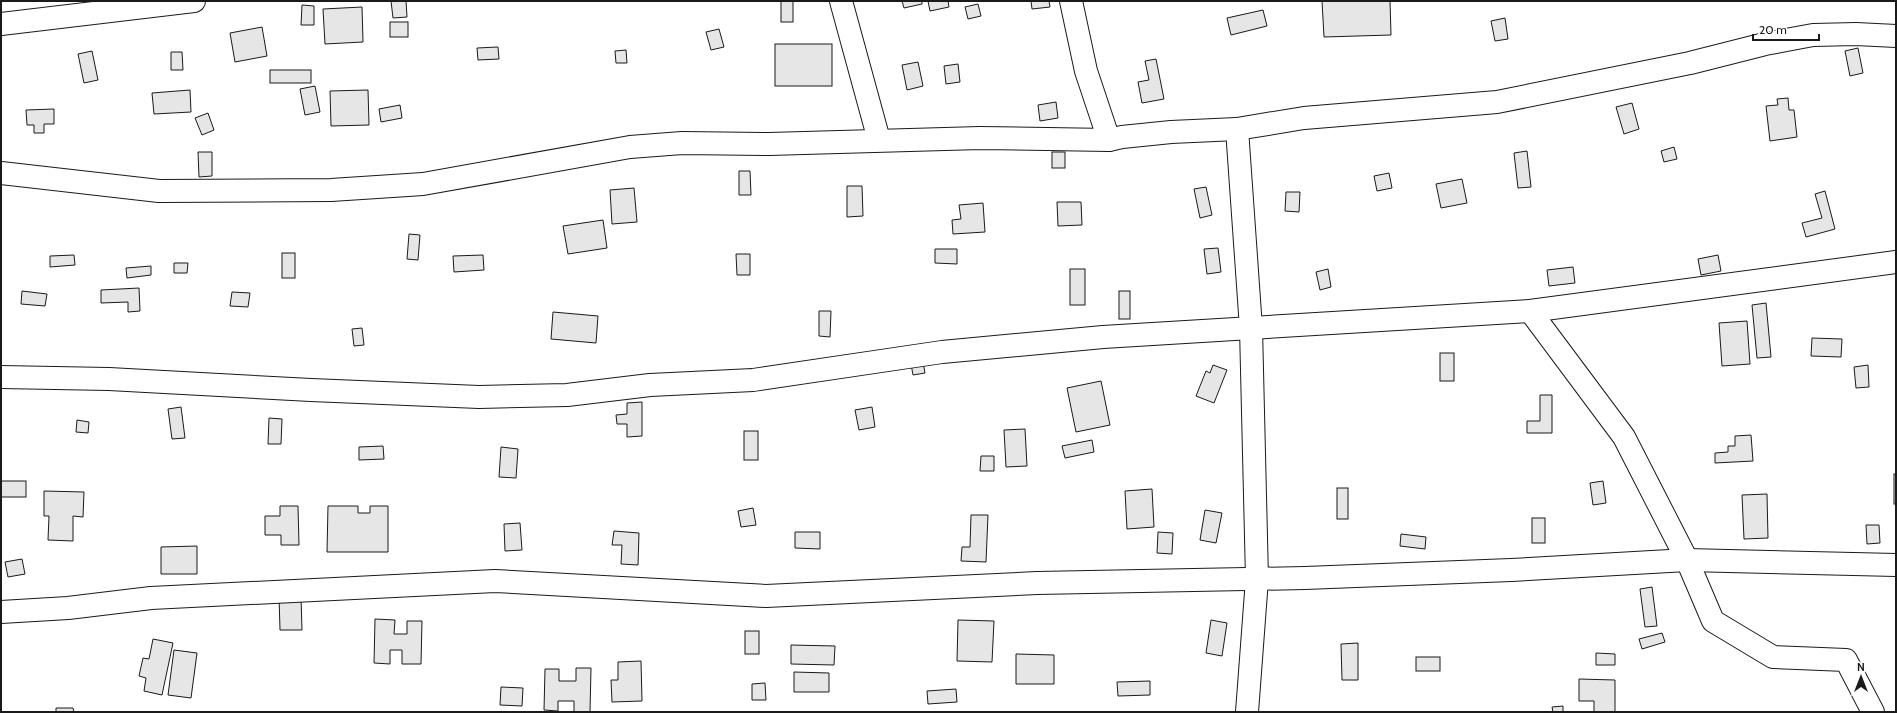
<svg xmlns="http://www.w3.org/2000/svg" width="1897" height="713" font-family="Cabin,sans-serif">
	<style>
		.building { fill: #e6e6e6; stroke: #1a1a1a }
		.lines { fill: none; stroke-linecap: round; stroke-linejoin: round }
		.minor-casing { stroke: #1a1a1a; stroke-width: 24 }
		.minor { stroke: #fff; stroke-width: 22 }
	</style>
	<rect width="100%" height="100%" fill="#fff"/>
	<g class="building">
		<path d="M391,1H406L407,17L393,18Z"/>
		<rect x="781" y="1" width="12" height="21"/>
		<path d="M902,1H922V4L904,8Z"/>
		<path d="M928,1H948L949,7L930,11Z"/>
		<path d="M1031,1H1049L1050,7L1032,9Z"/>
		<path d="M1322,1H1390L1391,35L1324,37Z"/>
		<path d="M978,4L981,16L968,19L965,7Z"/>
		<path d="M302,5L314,6V25H301Z"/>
		<path d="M362,7L363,42L325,44L323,9Z"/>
		<path d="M1263,10L1267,26L1231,35L1227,18Z"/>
		<path d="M1505,18L1508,39L1495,41L1491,21Z"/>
		<rect x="390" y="22" width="18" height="15"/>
		<path d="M262,27L267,56L235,62L230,33Z"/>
		<path d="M719,29L724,47L711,50L706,32Z"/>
		<rect x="775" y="44" width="57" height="42"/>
		<path d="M498,47L499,59L478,60L477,48Z"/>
		<path d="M1858,48L1863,73L1850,76L1845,51Z"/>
		<path d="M626,50L627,63H616L615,51Z"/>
		<path d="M92,51L98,80L84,83L78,54Z"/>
		<path d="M171,52H182L183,70H171Z"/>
		<path d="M1156,59L1164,99L1142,103L1138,82L1149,80L1145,61Z"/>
		<path d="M918,62L923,86L907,90L902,65Z"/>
		<path d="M958,64L960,82L946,84L944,66Z"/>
		<rect x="270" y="70" width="41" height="13"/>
		<path d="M315,86L320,112L305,115L300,89Z"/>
		<path d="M190,90L191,112L154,114L152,93Z"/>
		<path d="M368,90L369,125L331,126L330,91Z"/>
		<path d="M1788,98L1789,110H1794L1797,137L1770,141L1766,106L1778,105L1777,99Z"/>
		<path d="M1056,102L1058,118L1040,121L1038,105Z"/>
		<path d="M1632,103L1639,129L1624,134L1616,107Z"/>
		<path d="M400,105L402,118L381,122L379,109Z"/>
		<path d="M54,109V124H44V133H34V125H27L26,110Z"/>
		<path d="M208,113L214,130L202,135L195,118Z"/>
		<path d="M1674,147L1677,159L1664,162L1661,151Z"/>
		<path d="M1527,151L1531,187L1518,188L1514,153Z"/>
		<path d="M198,152H212V176L199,177Z"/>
		<rect x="1052" y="152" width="13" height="16"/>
		<path d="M739,171H750L751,195H739Z"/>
		<path d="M1389,173L1392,188L1377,191L1374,176Z"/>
		<path d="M1462,179L1467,203L1441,208L1436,184Z"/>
		<path d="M847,186H862L863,216L847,217Z"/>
		<path d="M1206,187L1212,215L1200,218L1194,189Z"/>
		<path d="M634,188L637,222L612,224L610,190Z"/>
		<path d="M1825,191L1835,229L1806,237L1802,223L1822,218L1815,194Z"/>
		<path d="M1286,192H1300L1299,212L1285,211Z"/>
		<path d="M1057,202H1081L1082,225L1058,226Z"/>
		<path d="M983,203L985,232L953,234L952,220L961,219L959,205Z"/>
		<path d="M603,220L607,248L568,254L563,226Z"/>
		<path d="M409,234L420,235L418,260L407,259Z"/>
		<path d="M1218,248L1221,272L1207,274L1204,249Z"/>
		<path d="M935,249H957V264L935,263Z"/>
		<rect x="282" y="253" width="13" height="25"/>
		<path d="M736,254H750V275H737Z"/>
		<path d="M74,255L75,265L50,267V256Z"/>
		<path d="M483,255L484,270L454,272L453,256Z"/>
		<path d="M1718,255L1721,271L1701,275L1698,259Z"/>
		<path d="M174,263H188L187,273H174Z"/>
		<path d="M151,266V275L127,278L126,268Z"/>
		<path d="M1573,267L1575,283L1549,286L1547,270Z"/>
		<rect x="1070" y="269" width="15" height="36"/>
		<path d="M1328,269L1331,287L1320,290L1316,272Z"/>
		<path d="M139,288L140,311L128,312V302L101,303V290Z"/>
		<path d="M22,291L47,294L45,306L21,304Z"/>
		<rect x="1119" y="291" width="11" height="28"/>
		<path d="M232,292L250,293L248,307L230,306Z"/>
		<path d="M1766,303L1771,357L1757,358L1752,305Z"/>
		<path d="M819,311H831L830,337L819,336Z"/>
		<path d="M553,312L598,316L596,343L551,339Z"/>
		<path d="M1747,321L1750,364L1722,366L1719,323Z"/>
		<path d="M362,328L364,345L354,346L352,329Z"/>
		<path d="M1812,338L1842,339L1841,357L1811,356Z"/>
		<rect x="1440" y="353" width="14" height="28"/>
		<path d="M923,362L925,373L913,375L911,364Z"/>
		<path d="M1213,365L1227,370L1214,403L1196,396L1206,371L1210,373Z"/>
		<path d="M1868,365L1869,387L1856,388L1854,367Z"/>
		<path d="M1101,381L1110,425L1076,432L1067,388Z"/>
		<path d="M1540,395H1552V433H1527V421H1540Z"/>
		<path d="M642,402V436L627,437V424H617L616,415L627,414V403Z"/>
		<path d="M181,407L185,438L172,439L168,409Z"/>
		<path d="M872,407L875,427L859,430L855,410Z"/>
		<path d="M269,418L282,419L281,444H268Z"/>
		<path d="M77,420L89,422L88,433L76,432Z"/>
		<path d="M1025,429L1027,466L1006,467L1004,430Z"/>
		<rect x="744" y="431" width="14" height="29"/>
		<path d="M1751,435L1753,461L1715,463V453L1728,452V446H1735V436Z"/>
		<path d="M1092,440L1094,452L1065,458L1062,446Z"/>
		<path d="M383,446L384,459L359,460V447Z"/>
		<path d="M501,447L518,449L516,478L499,477Z"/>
		<path d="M981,456H994V471H980Z"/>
		<rect x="1894" y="474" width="2" height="30"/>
		<rect x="1" y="481" width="25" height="16"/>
		<path d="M1603,481L1606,503L1593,505L1590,483Z"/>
		<rect x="1337" y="488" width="11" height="31"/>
		<path d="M1152,489L1154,527L1127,529L1125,491Z"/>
		<path d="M44,491L84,492L83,517L73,516V541L48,540L49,516H44Z"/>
		<path d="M1767,494L1768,538L1744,539L1742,495Z"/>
		<path d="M280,506H298L299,545H281V535H265V516H280Z"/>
		<path d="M328,506H358V513H370V506H388V552H327Z"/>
		<path d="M753,508L756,525L741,527L738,511Z"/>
		<path d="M1205,510L1222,513L1216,543L1200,540Z"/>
		<path d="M971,515H988L986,562L961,561L962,547H970Z"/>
		<rect x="1532" y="518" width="13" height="25"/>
		<path d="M520,523L522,550L505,551L504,524Z"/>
		<path d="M1866,525H1879L1880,543L1867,544Z"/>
		<path d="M614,531L639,533L638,565L621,564L622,545H612Z"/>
		<path d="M795,532H820V549L795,548Z"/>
		<path d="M1158,532L1173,533L1172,554L1157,553Z"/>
		<path d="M1401,534L1426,537L1425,549L1400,546Z"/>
		<path d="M197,546V574H161V547Z"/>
		<path d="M22,559L25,574L8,577L5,562Z"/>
		<path d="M1652,587L1657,626L1645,627L1640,589Z"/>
		<path d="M279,596H301L302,630H280Z"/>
		<path d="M375,619L395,620L394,634H407V621H422L421,664H402V650H390V664L374,663Z"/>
		<path d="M958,620L994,621L992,662L957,661Z"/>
		<path d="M1211,620L1227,623L1222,656L1206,653Z"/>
		<rect x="745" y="631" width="14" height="23"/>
		<path d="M1662,633L1665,642L1642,649L1639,639Z"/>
		<path d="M153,639L173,643L162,695L144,691L146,678L139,676L143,658L149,659Z"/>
		<path d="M1358,643V680H1342L1341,644Z"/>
		<path d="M791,645L835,646L834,665L791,664Z"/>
		<path d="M174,650L197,653L191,698L168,695Z"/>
		<path d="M1596,653L1615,654V665H1596Z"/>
		<path d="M1016,654L1054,655V684H1016Z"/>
		<rect x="1416" y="657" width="24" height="14"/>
		<path d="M641,661L642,701L612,702L611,680H618V662Z"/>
		<path d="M576,668H591L590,712H574V701H558V711L544,710L545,669H559V681H576Z"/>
		<path d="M794,672L829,673V692H794Z"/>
		<path d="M1579,679L1615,680V712H1594V701H1579Z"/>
		<path d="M1150,681V695L1118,696L1117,682Z"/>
		<path d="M765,683L766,700H752V684Z"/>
		<path d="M501,687L523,688L522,706L500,705Z"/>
		<path d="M956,689L957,702L928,704L927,691Z"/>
		<path d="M1563,706V712H1553L1552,707Z"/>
		<path d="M56,708H73L74,712H56Z"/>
	</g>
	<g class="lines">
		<g class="minor-casing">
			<g id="minor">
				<path d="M841,1L879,140"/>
				<path d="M1,24L194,1"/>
				<path d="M1237,129L1251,328L1257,579L1247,712"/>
				<path d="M1109,140L1122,137L1171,132L1237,129L1304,118L1497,102L1690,63L1765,44L1813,35L1856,34L1896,36"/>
				<path d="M1,173L159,191L331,190L423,184L630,147L682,143L769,144L980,138L1109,140L1086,71L1071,1"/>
				<path d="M1530,311L1624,437L1687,560L1713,621L1773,657L1846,660L1873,712"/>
				<path d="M1,377L109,379L311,390L479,397L567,395L650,385L753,380L942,352L1103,337L1530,311L1896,262"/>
				<path d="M1,612L68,608L151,598L495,581L766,596L1037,583L1305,578L1511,570L1687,560L1896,565"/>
			</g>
		</g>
		<use href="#minor" class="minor"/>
	</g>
	<rect width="1897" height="713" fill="none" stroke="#1a1a1a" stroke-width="4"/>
	<g transform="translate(1861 677)" stroke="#ffffff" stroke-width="3" paint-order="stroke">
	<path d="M0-3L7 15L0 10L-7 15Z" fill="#1a1a1a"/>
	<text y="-6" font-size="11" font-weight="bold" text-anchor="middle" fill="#1a1a1a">N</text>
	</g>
	<path d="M1753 34v6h66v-6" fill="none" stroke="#1a1a1a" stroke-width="2"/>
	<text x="1759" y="34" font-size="12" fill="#1a1a1a" stroke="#ffffff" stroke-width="3" paint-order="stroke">20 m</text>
</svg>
